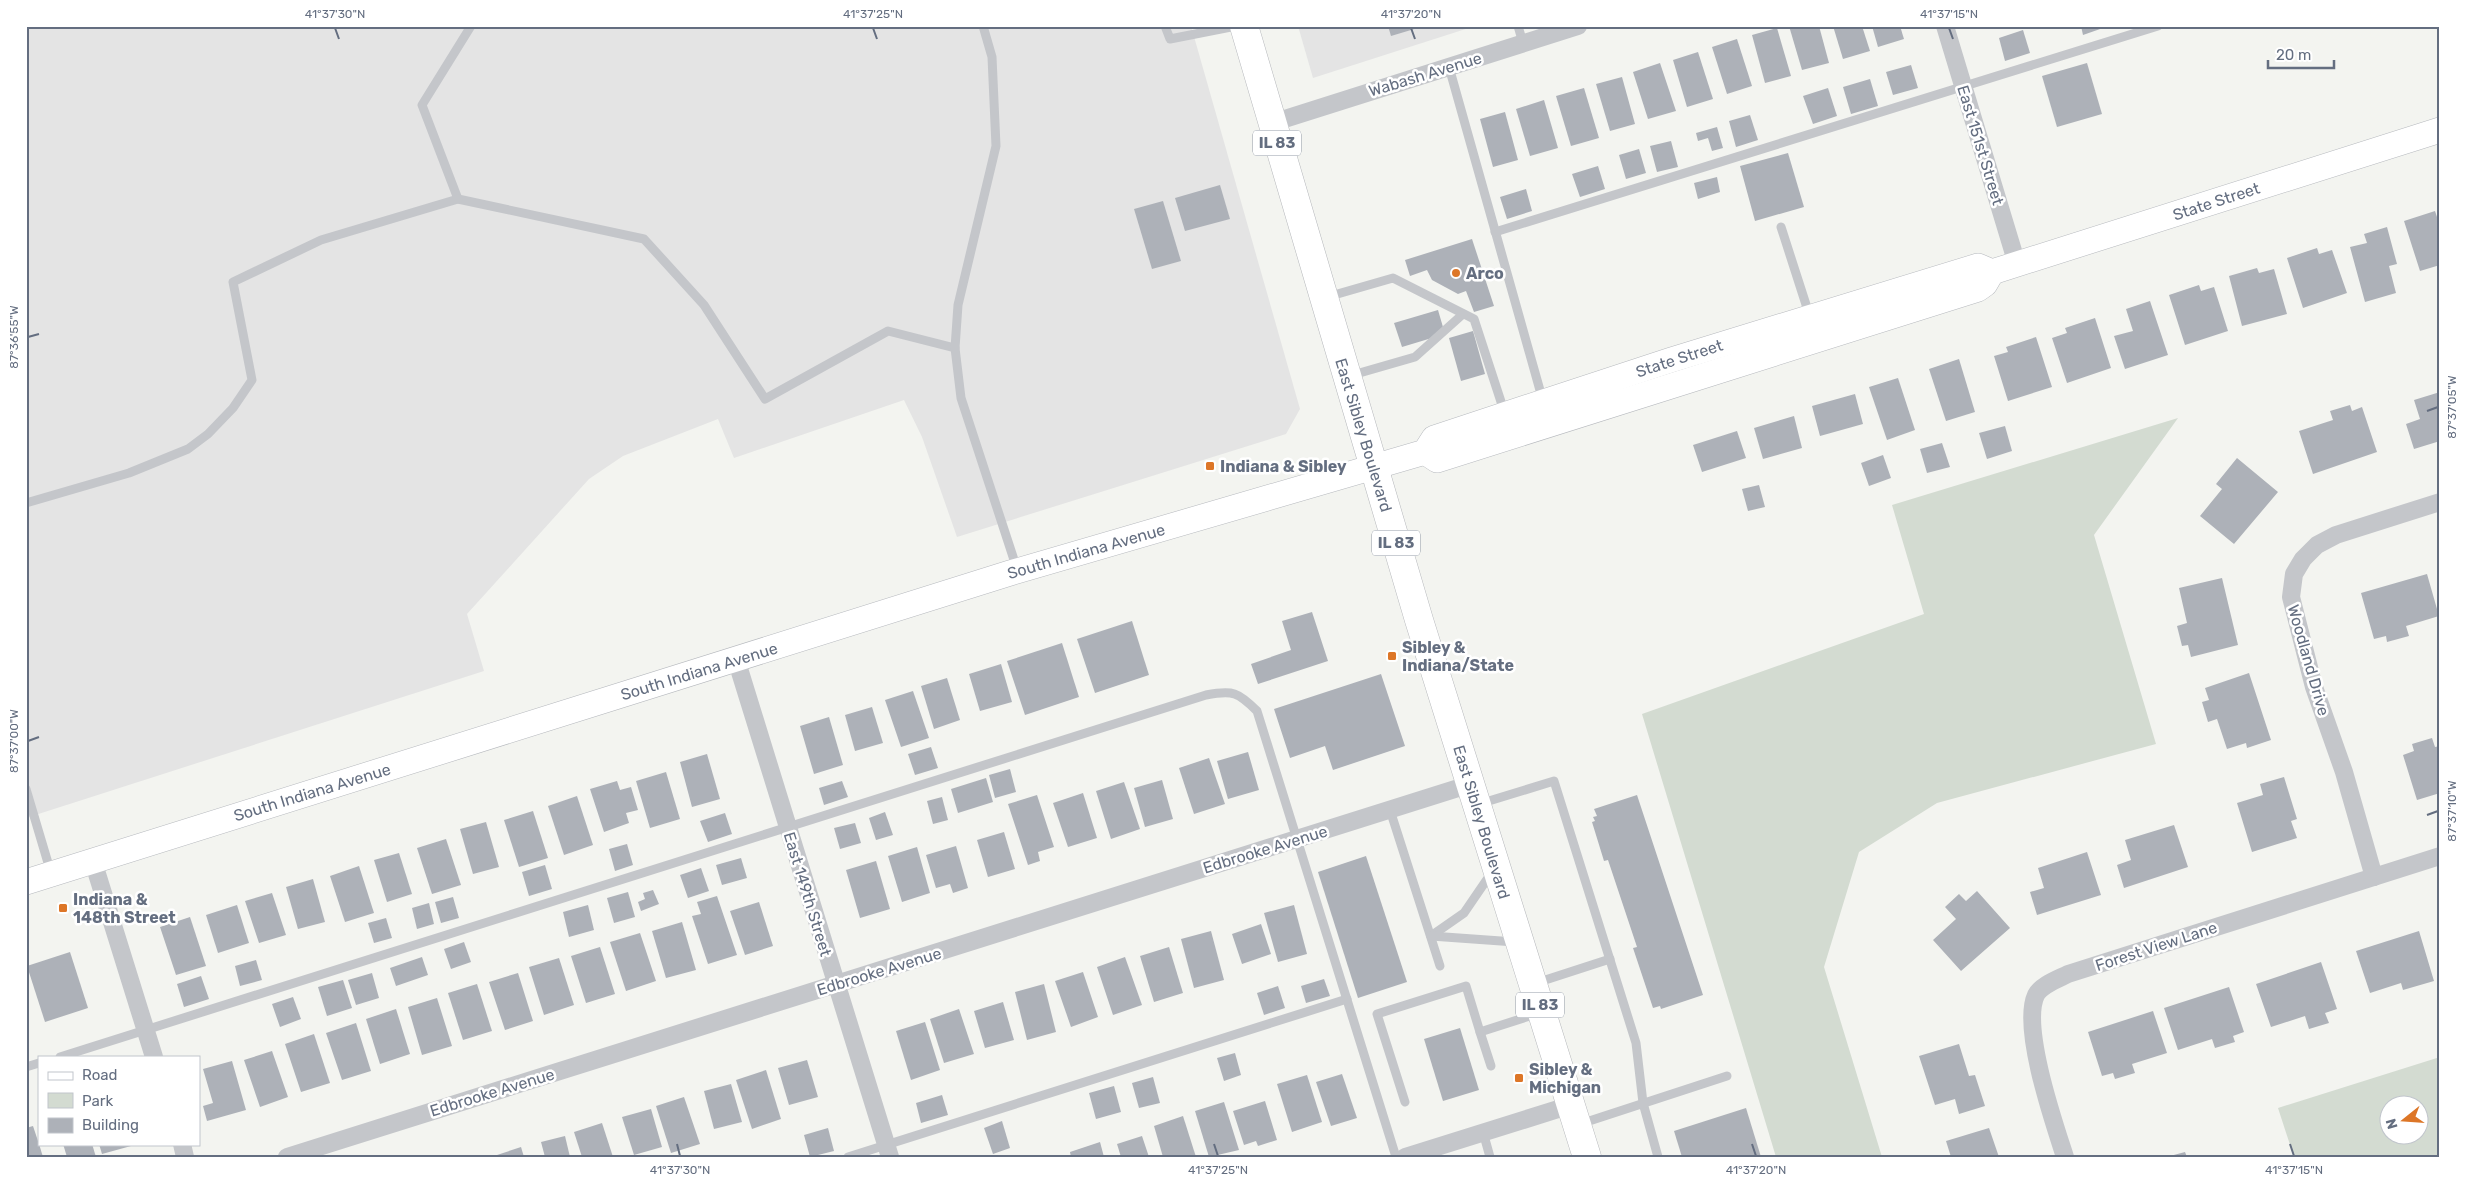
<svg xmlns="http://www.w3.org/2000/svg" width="2466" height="1183" font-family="Rubik,sans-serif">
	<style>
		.built { fill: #e4e4e4 }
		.green { fill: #d3dbd1; fill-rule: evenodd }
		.building { fill: #adb1b8 }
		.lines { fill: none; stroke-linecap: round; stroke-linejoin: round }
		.secondary-casing { stroke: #b6b9be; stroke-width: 26 }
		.primary-casing { stroke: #b5b7bb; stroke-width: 29 }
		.lane { stroke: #c4c6ca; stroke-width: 9 }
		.street { stroke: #c4c6ca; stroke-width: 18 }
		.secondary { stroke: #fff; stroke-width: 25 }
		.primary { stroke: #fff; stroke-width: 28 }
		.ticks { fill: none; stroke: #646e80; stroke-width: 2 }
		.poi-dot { fill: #dd7627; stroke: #fff; stroke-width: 2 }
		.labels { text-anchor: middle; stroke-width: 5; stroke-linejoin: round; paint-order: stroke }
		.shield { fill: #fff; stroke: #929aa6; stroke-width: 1 }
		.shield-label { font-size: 15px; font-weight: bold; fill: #646e80 }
		.street-label { font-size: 16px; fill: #646e80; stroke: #fff }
		.poi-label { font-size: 16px; font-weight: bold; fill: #646e80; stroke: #fff; text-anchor: start }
		.neatline { fill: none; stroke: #646e80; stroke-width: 2 }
		.ticks-label { font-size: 12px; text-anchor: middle; fill: #646e80 }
	</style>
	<rect width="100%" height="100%" fill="#f3f4f0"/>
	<g class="built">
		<path d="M26,26H1191L1300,409L1286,434L957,537L922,437L904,400L734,458L718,419L623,456L589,479L467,614L484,671L26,818Z"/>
		<path d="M1298,26H1475L1313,78Z"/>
	</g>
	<g class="green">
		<path d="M2178,418L2094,535L2156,744L1937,803L1859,852L1824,967L1882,1157H1776L1642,714L1924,614L1892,505Z"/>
		<path d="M2440,1057V1157H2294L2278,1108ZM2388,1106H2418V1136H2388Z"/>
	</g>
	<g class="building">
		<path d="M1388,26H1421V27L1391,36Z"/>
		<path d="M1789,26H1819L1829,63L1802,70Z"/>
		<path d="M1833,26H1862L1870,51L1843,59Z"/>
		<path d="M1872,26H1900L1904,39L1878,47Z"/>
		<path d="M2081,26H2103V28L2083,35Z"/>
		<path d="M1777,28L1791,76L1765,83L1752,35Z"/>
		<path d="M2023,30L2030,53L2005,61L1999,38Z"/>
		<path d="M1737,39L1752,86L1727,94L1712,47Z"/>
		<path d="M1698,52L1713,99L1687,107L1673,60Z"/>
		<path d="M1660,63L1676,111L1648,119L1633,72Z"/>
		<path d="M2087,63L2102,114L2057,127L2042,76Z"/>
		<path d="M1911,65L1918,88L1893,95L1886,72Z"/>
		<path d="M1622,77L1635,124L1610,131L1596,84Z"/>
		<path d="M1870,79L1878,106L1851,114L1843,87Z"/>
		<path d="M1584,88L1599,138L1571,146L1556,96Z"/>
		<path d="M1828,88L1837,116L1813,124L1803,96Z"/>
		<path d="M1544,100L1558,148L1530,156L1516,109Z"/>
		<path d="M1505,112L1518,160L1493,167L1480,119Z"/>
		<path d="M1750,115L1758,140L1736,147L1729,121Z"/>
		<path d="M1717,127L1723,148L1712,151L1708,138L1698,141L1696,133Z"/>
		<path d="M1671,141L1678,167L1657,172L1650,146Z"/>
		<path d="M1639,149L1646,173L1626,179L1619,155Z"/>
		<path d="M1788,153L1804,207L1755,221L1740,166Z"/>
		<path d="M1598,166L1605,189L1580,197L1572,174Z"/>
		<path d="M1717,177L1720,192L1698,199L1694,183Z"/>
		<path d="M1220,185L1230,219L1185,231L1175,198Z"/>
		<path d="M1526,189L1532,211L1507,219L1500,197Z"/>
		<path d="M1163,201L1181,261L1152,269L1134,209Z"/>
		<path d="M2435,211L2437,217L2440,216V265L2420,271L2404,221Z"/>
		<path d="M2387,227L2397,264L2389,266L2396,293L2365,302L2350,247L2367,243L2364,234Z"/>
		<path d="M1472,239L1494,306L1474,312L1466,291L1458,294L1432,280L1427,270L1410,276L1405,260Z"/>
		<path d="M2317,248L2319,254L2332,250L2347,293L2303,308L2287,258Z"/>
		<path d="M2257,268L2259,273L2274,269L2287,314L2242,326L2229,276Z"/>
		<path d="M2199,285L2201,291L2214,287L2228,331L2185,345L2169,295Z"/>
		<path d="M2150,301L2168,355L2125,369L2114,336L2133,331L2126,309Z"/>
		<path d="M1438,310L1445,334L1402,347L1394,323Z"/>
		<path d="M2095,318L2111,368L2067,383L2052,338L2067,333L2065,328Z"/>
		<path d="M1473,331L1485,374L1461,381L1449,338Z"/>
		<path d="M2036,337L2052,387L2008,401L1994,356L2008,352L2006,347Z"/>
		<path d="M1959,359L1975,412L1946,421L1929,369Z"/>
		<path d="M1898,378L1915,430L1887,440L1869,387Z"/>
		<path d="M2440,392V441L2414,449L2406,424L2420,419L2414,400Z"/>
		<path d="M1855,394L1863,424L1820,436L1812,406Z"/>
		<path d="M2350,405L2352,411L2362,407L2377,452L2313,474L2299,431L2333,420L2330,411Z"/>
		<path d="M1794,416L1802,448L1763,459L1754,428Z"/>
		<path d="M2005,426L2012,451L1987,459L1979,433Z"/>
		<path d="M1737,431L1746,458L1702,472L1693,445Z"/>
		<path d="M1942,443L1950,467L1927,473L1920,449Z"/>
		<path d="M1883,455L1891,478L1869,486L1861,463Z"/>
		<path d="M2237,458L2278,492L2234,544L2200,516L2222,489L2216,484Z"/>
		<path d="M1759,485L1765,507L1748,511L1742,489Z"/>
		<path d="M2427,574L2439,616L2406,626L2409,636L2387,642L2386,636L2374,639L2361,593Z"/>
		<path d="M2222,578L2238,645L2191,657L2188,645L2182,646L2177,626L2187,623L2179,588Z"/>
		<path d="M1312,612L1328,661L1258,684L1251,664L1291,650L1282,621Z"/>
		<path d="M1132,621L1149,675L1095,693L1077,639Z"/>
		<path d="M1062,643L1079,697L1025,715L1007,661Z"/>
		<path d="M1001,664L1012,702L980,711L969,674Z"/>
		<path d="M2249,673L2271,740L2247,748L2246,743L2227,749L2217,719L2208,722L2202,702L2209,700L2205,688Z"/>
		<path d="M1381,674L1405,746L1333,770L1325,746L1290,758L1274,709Z"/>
		<path d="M947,678L960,720L934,729L921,686Z"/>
		<path d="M913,691L929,738L901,747L885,700Z"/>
		<path d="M872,707L883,743L855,751L845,715Z"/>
		<path d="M829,717L843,765L814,774L800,726Z"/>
		<path d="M2432,738L2435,747L2440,746V793L2417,800L2403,755L2414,751L2412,744Z"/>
		<path d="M931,747L938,768L915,775L908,754Z"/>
		<path d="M1248,752L1259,790L1228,799L1217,761Z"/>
		<path d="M707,754L720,799L692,807L680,762Z"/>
		<path d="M1209,758L1225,804L1194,814L1179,768Z"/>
		<path d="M1010,769L1016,792L995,798L989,775Z"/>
		<path d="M666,772L680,819L650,828L636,781Z"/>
		<path d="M2284,777L2297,819L2291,821L2297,838L2252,852L2237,803L2263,795L2260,784Z"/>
		<path d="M986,778L993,802L958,813L951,789Z"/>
		<path d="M1162,780L1173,819L1145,827L1134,788Z"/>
		<path d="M617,781L620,790L631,787L638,810L626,813L629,823L604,832L590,789Z"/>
		<path d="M842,781L848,797L824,805L819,788Z"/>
		<path d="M1124,782L1140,829L1111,839L1096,791Z"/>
		<path d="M1083,793L1097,838L1068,847L1053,803Z"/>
		<path d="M1037,795L1054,847L1038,852L1040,861L1028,865L1008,804Z"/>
		<path d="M1637,795L1703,995L1661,1009L1660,1006L1653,1008L1633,948L1637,947L1608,860L1604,861L1592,822L1595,821L1593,817L1597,816L1594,809Z"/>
		<path d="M577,796L593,845L564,855L548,806Z"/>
		<path d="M942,797L948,820L933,824L927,801Z"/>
		<path d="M533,811L548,858L519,867L504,820Z"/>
		<path d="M885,812L893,835L876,840L869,818Z"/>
		<path d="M725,813L732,834L708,842L700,821Z"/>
		<path d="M486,822L499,867L473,874L460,829Z"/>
		<path d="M855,823L861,843L840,849L834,828Z"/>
		<path d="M2174,825L2188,867L2124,888L2117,865L2131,860L2125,840Z"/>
		<path d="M1004,832L1015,869L988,877L977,840Z"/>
		<path d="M446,839L461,885L432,894L417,848Z"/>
		<path d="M627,844L633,865L615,871L609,849Z"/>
		<path d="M956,846L968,888L953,893L950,884L936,888L926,855Z"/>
		<path d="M917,847L930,893L902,902L888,856Z"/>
		<path d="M2087,852L2101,895L2037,915L2030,892L2044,888L2038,868Z"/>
		<path d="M399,853L412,894L387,902L374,860Z"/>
		<path d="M1366,856L1407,982L1358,998L1318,872Z"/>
		<path d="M741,858L747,878L722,885L716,865Z"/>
		<path d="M876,861L890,909L860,918L846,870Z"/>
		<path d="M545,865L552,889L529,896L522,872Z"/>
		<path d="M359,866L374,913L345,922L330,876Z"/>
		<path d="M701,868L709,891L688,898L680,875Z"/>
		<path d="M313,879L325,922L298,929L286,887Z"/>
		<path d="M653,890L659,904L641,911L638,902L645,899L643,893Z"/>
		<path d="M1977,891L2010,928L1961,971L1933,940L1956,919L1945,907L1959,894L1966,901Z"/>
		<path d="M628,892L635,917L614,923L607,898Z"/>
		<path d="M272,893L286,935L259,943L245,901Z"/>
		<path d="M717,896L737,955L708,964L692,916L701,914L697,902Z"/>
		<path d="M453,897L459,918L441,923L435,902Z"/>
		<path d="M759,902L773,946L745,955L730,911Z"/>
		<path d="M429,903L434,924L417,929L412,908Z"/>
		<path d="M237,905L249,943L218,953L206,915Z"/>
		<path d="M588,905L594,930L569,937L563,912Z"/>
		<path d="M1294,905L1307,954L1278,962L1264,913Z"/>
		<path d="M190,917L206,966L176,975L160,927Z"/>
		<path d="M386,918L392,938L374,943L368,923Z"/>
		<path d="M682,922L696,970L666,978L652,931Z"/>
		<path d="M1261,924L1271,954L1242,964L1232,934Z"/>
		<path d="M1211,931L1224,980L1194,988L1181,939Z"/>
		<path d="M2419,931L2434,981L2403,990L2401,983L2370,993L2356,951Z"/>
		<path d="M640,933L656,981L626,991L610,942Z"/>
		<path d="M464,942L471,962L451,969L444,949Z"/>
		<path d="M600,947L615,994L586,1003L571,956Z"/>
		<path d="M1169,947L1183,993L1154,1002L1140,956Z"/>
		<path d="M70,952L88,1008L45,1022L27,966Z"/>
		<path d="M422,957L428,975L396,986L390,968Z"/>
		<path d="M1125,957L1142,1005L1113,1015L1097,967Z"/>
		<path d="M559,958L574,1005L544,1015L529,967Z"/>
		<path d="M256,960L262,980L240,986L235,966Z"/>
		<path d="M2321,962L2337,1009L2325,1013L2329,1023L2309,1029L2305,1016L2271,1027L2256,984Z"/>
		<path d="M1083,972L1098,1017L1071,1027L1055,981Z"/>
		<path d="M372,973L379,998L356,1005L348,980Z"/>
		<path d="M518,973L533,1021L505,1030L489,982Z"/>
		<path d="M201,976L209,999L184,1007L177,984Z"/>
		<path d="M1324,979L1330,996L1306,1003L1301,986Z"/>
		<path d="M343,980L352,1008L327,1016L318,987Z"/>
		<path d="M477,984L492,1031L463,1040L448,993Z"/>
		<path d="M1044,984L1056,1032L1027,1040L1015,992Z"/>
		<path d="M1278,986L1285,1008L1264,1015L1257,993Z"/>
		<path d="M2229,987L2244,1032L2233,1036L2235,1042L2215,1048L2212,1039L2178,1050L2164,1008Z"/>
		<path d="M293,997L301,1019L280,1027L272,1004Z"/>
		<path d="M437,998L452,1046L422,1055L408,1007Z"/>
		<path d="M1003,1002L1014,1040L985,1048L974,1011Z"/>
		<path d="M396,1009L410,1054L380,1064L366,1019Z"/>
		<path d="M959,1009L974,1054L944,1063L930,1019Z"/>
		<path d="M2153,1011L2167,1053L2132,1064L2135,1073L2115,1079L2113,1073L2102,1076L2088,1032Z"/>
		<path d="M925,1022L940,1070L911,1080L896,1031Z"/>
		<path d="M356,1023L371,1071L342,1080L326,1033Z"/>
		<path d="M1460,1028L1479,1090L1443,1101L1424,1039Z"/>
		<path d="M314,1034L330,1083L301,1092L285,1044Z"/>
		<path d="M1959,1044L1969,1076L1975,1075L1985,1106L1959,1114L1955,1099L1935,1105L1919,1056Z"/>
		<path d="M272,1051L288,1097L260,1107L244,1060Z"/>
		<path d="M1235,1053L1241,1075L1224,1081L1217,1058Z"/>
		<path d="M807,1060L818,1097L789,1105L778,1068Z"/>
		<path d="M232,1061L246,1110L207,1121L203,1106L213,1103L203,1069Z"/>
		<path d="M766,1070L781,1119L752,1129L736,1080Z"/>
		<path d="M1342,1074L1357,1118L1331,1126L1316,1082Z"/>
		<path d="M1307,1075L1322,1122L1292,1132L1277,1084Z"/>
		<path d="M1153,1077L1160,1103L1139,1108L1132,1083Z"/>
		<path d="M731,1084L742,1122L714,1129L704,1091Z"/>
		<path d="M1114,1086L1121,1112L1096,1119L1089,1093Z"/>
		<path d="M942,1095L948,1115L921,1123L916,1103Z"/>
		<path d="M684,1097L700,1144L671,1153L656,1106Z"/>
		<path d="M1265,1101L1277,1140L1258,1146L1256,1141L1244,1145L1233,1111Z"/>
		<path d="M1224,1102L1239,1150L1209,1157L1195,1111Z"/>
		<path d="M1746,1108L1761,1157H1682L1674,1131Z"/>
		<path d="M651,1109L662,1147L634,1155L622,1117Z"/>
		<path d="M1183,1116L1196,1157H1163L1154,1126Z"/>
		<path d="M1002,1121L1010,1148L993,1154L984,1128Z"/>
		<path d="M602,1123L613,1157H582L574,1132Z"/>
		<path d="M33,1126L39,1144L43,1157H26V1128Z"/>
		<path d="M828,1128L834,1151L810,1157L804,1135Z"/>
		<path d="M1989,1128L1999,1157H1951L1946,1141Z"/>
		<path d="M565,1136L570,1157H545L541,1142Z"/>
		<path d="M1142,1136L1149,1157H1121L1117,1144Z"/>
		<path d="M1100,1142L1104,1157H1071L1070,1152Z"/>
		<path d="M63,1144H92L96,1157H67Z"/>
		<path d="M99,1144H130L131,1146L102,1154Z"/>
		<path d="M521,1147L524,1157H494V1156Z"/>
		<path d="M2185,1152L2187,1157H2170V1156Z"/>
	</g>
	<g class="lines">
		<g class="secondary-casing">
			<g id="secondary">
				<path d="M1425,452L1437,460L1978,289L1985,284L1992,272"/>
				<path d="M26,882L1010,573L1425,452L1434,438L1671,360L1978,266L1992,272L2440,130"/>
			</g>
		</g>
		<g class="primary-casing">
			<path id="primary" d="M1244,26L1419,620L1587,1157"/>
		</g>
		<g class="lane">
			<path d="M471,26L422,105L458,199L644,239L704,305L765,399L888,331L955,348"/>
			<path d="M983,26L992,57L996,146L958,305L955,348L961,398L1017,569"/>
			<path d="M1165,26L1170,39L1236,26"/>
			<path d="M1518,26L1523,43"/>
			<path d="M1449,67L1543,401"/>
			<path d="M1781,227L1810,317"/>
			<path d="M1495,232L2158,26"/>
			<path d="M1327,297L1393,278L1474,319L1505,414"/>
			<path d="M1349,376L1415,357L1463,314"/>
			<path d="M26,503L129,473L188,449L208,434L233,408L252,380L233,282L321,240L458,199"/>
			<path d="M26,789L51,873"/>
			<path d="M1479,804L1554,781L1636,1043L1643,1103L1658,1157"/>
			<path d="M1390,810L1440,966"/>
			<path d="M1431,936L1464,913L1492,872"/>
			<path d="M1431,936L1515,942"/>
			<path d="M1536,983L1610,959"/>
			<path d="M1480,1032L1491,1066"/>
			<path d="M60,1057L1206,695C1233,690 1238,692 1257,711L1396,1157"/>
			<path d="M26,1067L39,1063"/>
			<path d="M1405,1102L1377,1014L1466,986L1480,1032L1539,1013"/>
			<path d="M1580,1124L1727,1076"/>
			<path d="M1483,1132L1490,1157"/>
			<path d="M848,1157L1347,999"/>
		</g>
		<g class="street">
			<path d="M1945,26L2017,264"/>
			<path d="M1272,123L1578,26"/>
			<path d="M736,659L890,1157"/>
			<path d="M93,861L154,1057"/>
			<path d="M2374,877L2344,772L2314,687L2291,597L2294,574L2303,559L2317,545L2336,535L2440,502"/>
			<path d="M182,1144L185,1157"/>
			<path d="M287,1157L1471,784"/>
			<path d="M1405,1157L1571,1105"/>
			<path d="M2065,1157C2054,1123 2021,1027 2036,995C2041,985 2058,979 2068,974L2440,856"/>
		</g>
		<use href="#secondary" class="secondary"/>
		<use href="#primary" class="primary"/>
	</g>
	<path class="ticks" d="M335,28L339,39M873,28L877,39M1411,28L1415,39M1949,28L1953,39M28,337L39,334M2427,411L2438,407M28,741L39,737M2427,815L2438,811M677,1144L680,1156M1214,1144L1218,1156M1752,1144L1756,1156M2290,1144L2294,1156"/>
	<g class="poi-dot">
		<circle cx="1456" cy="273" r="5"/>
		<rect x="1205" y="461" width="10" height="10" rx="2.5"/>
		<rect x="1387" y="651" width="10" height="10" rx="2.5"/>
		<rect x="58" y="903" width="10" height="10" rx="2.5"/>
		<rect x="1514" y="1073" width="10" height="10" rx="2.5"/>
	</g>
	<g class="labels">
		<g class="shield">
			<rect x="1253" y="130.5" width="48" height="25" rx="4"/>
			<rect x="1372" y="530.5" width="48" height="25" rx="4"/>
			<rect x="1516" y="992.5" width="48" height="25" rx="4"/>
		</g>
		<g class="shield-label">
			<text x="1277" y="148">IL 83</text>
			<text x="1396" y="548">IL 83</text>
			<text x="1540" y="1010">IL 83</text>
		</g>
		<g class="street-label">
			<text transform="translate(1425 74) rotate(-17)" y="6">Wabash Avenue</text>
			<text transform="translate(1981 145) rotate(73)" y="6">East 151st Street</text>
			<text transform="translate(2216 201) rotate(-18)" y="6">State Street</text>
			<text transform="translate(1679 358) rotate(-18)" y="6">State Street</text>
			<text transform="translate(1364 435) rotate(73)" y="6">East Sibley Boulevard</text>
			<text transform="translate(1086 551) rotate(-16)" y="6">South Indiana Avenue</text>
			<text transform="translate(2309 660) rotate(74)" y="6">Woodland Drive</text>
			<text transform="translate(699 671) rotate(-17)" y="6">South Indiana Avenue</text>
			<text transform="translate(312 792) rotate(-17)" y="6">South Indiana Avenue</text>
			<text transform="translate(1482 822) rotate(73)" y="6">East Sibley Boulevard</text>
			<text transform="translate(1265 849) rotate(-17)" y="6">Edbrooke Avenue</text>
			<text transform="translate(808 894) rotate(73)" y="6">East 149th Street</text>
			<text transform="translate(2156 946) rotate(-18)" y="6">Forest View Lane</text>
			<text transform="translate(879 971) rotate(-17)" y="6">Edbrooke Avenue</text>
			<text transform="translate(492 1092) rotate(-17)" y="6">Edbrooke Avenue</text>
		</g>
		<g class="poi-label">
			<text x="1466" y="279">Arco</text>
			<text x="1220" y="472">Indiana &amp; Sibley</text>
			<text x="1402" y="653">Sibley &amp;<tspan x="1402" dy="18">Indiana/State</tspan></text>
			<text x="73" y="905">Indiana &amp;<tspan x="73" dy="18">148th Street</tspan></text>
			<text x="1529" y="1075">Sibley &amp;<tspan x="1529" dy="18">Michigan</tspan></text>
		</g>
	</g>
	<rect width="2466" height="1183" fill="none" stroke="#ffffff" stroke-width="55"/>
	<rect x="38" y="1056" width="162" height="90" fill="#ffffff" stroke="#c1c5cc"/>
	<rect x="48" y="1072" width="25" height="8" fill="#ffffff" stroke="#c1c5cc"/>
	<text x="82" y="1080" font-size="15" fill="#646e80">Road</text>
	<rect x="48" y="1093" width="25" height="15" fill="#d3dbd1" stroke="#c1c5cc"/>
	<text x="82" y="1106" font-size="15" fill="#646e80">Park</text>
	<rect x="48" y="1118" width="25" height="15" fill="#adb1b8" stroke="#c1c5cc"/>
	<text x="82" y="1130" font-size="15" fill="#646e80">Building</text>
	<g transform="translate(2404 1120) rotate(253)"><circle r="24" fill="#ffffff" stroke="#c1c5cc"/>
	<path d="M0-4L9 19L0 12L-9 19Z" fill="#dd7627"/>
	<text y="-8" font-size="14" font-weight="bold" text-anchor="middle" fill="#646e80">N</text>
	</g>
	<path d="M2268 60v8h66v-8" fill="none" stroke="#646e80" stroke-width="2.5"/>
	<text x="2276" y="60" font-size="15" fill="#646e80" stroke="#ffffff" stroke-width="4" paint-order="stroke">20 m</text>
	<rect x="28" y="28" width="2410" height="1128" class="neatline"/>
	<g class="ticks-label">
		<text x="335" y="18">41°37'30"N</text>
		<text x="873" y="18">41°37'25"N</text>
		<text x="1411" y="18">41°37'20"N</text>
		<text x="1949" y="18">41°37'15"N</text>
		<text transform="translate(14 337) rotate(-90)" y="4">87°36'55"W</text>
		<text transform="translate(2452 407) rotate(-90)" y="4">87°37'05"W</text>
		<text transform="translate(14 741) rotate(-90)" y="4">87°37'00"W</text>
		<text transform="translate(2452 811) rotate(-90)" y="4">87°37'10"W</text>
		<text x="680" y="1174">41°37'30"N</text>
		<text x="1218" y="1174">41°37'25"N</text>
		<text x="1756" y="1174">41°37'20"N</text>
		<text x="2294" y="1174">41°37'15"N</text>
	</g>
</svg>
